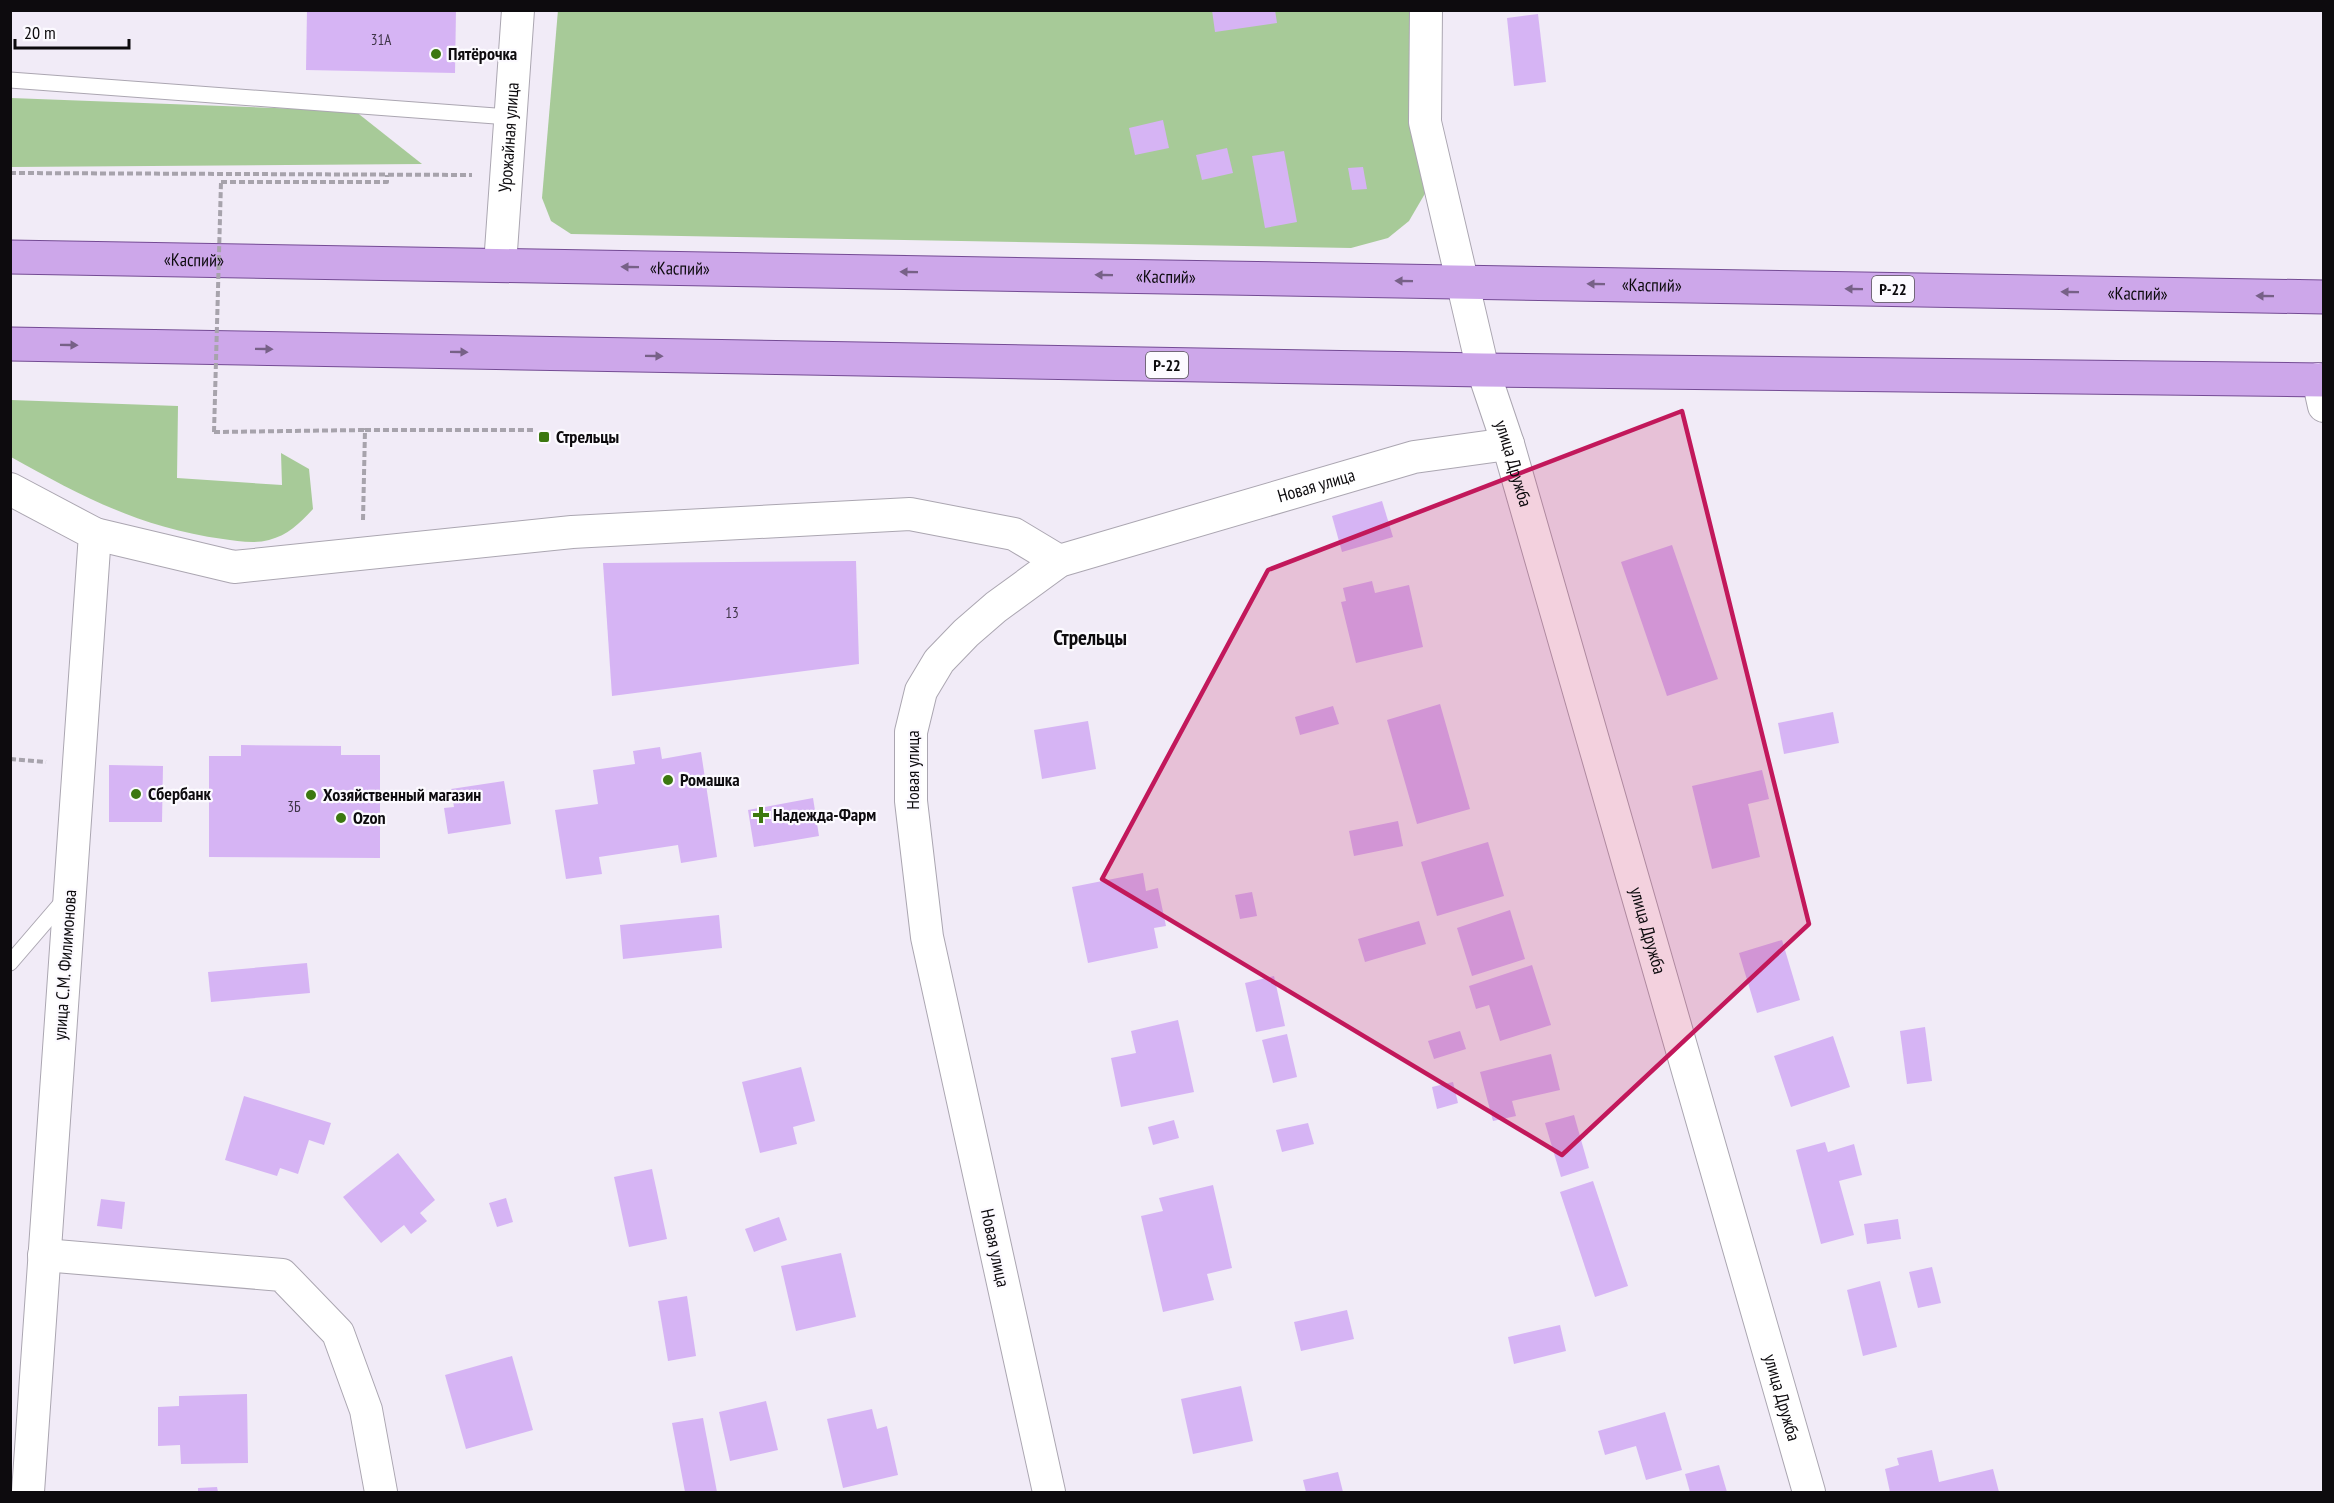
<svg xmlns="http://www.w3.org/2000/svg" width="2334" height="1503" font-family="'PT Sans Narrow',sans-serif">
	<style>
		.green { fill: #a7ca98 }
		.building { fill: #d6b4f4 }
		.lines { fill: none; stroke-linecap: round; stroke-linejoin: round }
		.service-casing { stroke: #aba6b1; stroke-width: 17 }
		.minor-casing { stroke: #aba6b1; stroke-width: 34 }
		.primary-casing { stroke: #744b94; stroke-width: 35 }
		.path { stroke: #a7a3ac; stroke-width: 4; stroke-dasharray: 6 3; stroke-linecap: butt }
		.service { stroke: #fff; stroke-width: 15 }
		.minor { stroke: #fff; stroke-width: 32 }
		.primary { stroke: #cda7ea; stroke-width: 33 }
		.path-bridge { stroke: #a7a3ac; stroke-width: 4; stroke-dasharray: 6 3; stroke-linecap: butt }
		.oneway { fill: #776187 }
		.marked { fill: #c2185b; fill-opacity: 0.2; stroke: #c2185b; stroke-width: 4.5; stroke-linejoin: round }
		.poi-dot { fill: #3c7810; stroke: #fcfaff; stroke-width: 2 }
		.labels { text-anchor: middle; stroke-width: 4.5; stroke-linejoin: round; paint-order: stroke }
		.number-label { font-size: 15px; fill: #3f3548 }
		.shield { fill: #fcfaff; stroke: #555356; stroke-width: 1.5 }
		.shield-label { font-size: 16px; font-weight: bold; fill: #0d0b0e }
		.poi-label { font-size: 18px; font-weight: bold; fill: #0d0b0e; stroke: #fcfaff; text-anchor: start }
		.street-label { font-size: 18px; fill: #0d0b0e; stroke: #fcfaff }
		.quarter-label { font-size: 21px; font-weight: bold; fill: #0d0b0e; stroke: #fcfaff }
	</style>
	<rect width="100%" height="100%" fill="#f1ebf7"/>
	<g class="green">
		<path d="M558,10L1413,11L1430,185L1409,221L1388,238L1351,248L571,234L551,221L542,198Z"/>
		<path d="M11,98L355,111L422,164L11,167Z"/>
		<path d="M11,400L178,406L177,478L282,485L281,453L309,469L313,509C299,524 288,535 269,540C255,544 237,541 223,539C141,528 81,496 11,457Z"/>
	</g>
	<g class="building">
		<path d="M307,10H456L455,73L306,70Z"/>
		<path d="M1212,10H1275L1277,23L1215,32Z"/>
		<path d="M1538,14L1546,82L1514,86L1507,18Z"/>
		<path d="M1163,120L1169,148L1135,155L1129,128Z"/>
		<path d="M1227,148L1233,173L1202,180L1196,155Z"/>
		<path d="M1284,151L1297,222L1265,228L1252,156Z"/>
		<path d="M1363,167L1367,189L1352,190L1348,168Z"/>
		<path d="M1382,501L1393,537L1342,552L1332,516Z"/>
		<path d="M1672,545L1718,679L1667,696L1621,562Z"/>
		<path d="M856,561L859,664L612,696L603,563Z"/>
		<path d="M1372,581L1375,593L1409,585L1423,647L1356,663L1341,602L1346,601L1343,588Z"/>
		<path d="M1440,704L1470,809L1417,824L1387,720Z"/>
		<path d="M1333,706L1339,724L1300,735L1295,717Z"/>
		<path d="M1833,712L1839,743L1784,754L1778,723Z"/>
		<path d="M1088,721L1096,769L1042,779L1034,730Z"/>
		<path d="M241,745L341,746V755H380V858L209,857V756H241Z"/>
		<path d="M660,747L662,759L701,752L717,857L681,863L678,845L599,857L602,874L566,879L555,810L598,804L593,770L635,764L633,751Z"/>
		<path d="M109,765L163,766L162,822H109Z"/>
		<path d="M1762,770L1769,799L1748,804L1760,857L1712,869L1692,786Z"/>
		<path d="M504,781L511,824L448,834L444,808L454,807L451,789Z"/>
		<path d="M813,798L819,836L754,847L748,810Z"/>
		<path d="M1398,821L1403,846L1354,856L1349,831Z"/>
		<path d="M1488,842L1504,896L1437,916L1421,862Z"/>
		<path d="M1143,873L1146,891L1158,888L1166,926L1154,928L1158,948L1088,963L1072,887Z"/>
		<path d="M1252,892L1257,916L1240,919L1235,895Z"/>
		<path d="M1510,910L1525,959L1472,976L1457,928Z"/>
		<path d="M719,915L722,948L623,959L620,925Z"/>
		<path d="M1419,921L1426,944L1365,962L1358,939Z"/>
		<path d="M1782,940L1800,1000L1757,1013L1739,953Z"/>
		<path d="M307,963L310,993L211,1002L208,972Z"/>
		<path d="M1532,965L1551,1025L1500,1041L1489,1005L1476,1009L1469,986Z"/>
		<path d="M1274,976L1285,1026L1256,1032L1245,983Z"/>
		<path d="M1178,1020L1194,1092L1121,1107L1111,1058L1136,1053L1131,1031Z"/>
		<path d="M1925,1027L1932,1081L1907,1084L1900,1031Z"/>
		<path d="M1460,1031L1466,1049L1434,1059L1428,1041Z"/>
		<path d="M1287,1034L1297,1077L1273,1083L1262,1040Z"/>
		<path d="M1833,1036L1850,1087L1791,1107L1774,1056Z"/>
		<path d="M1551,1054L1560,1090L1512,1101L1516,1116L1493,1121L1480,1072Z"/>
		<path d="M801,1067L815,1121L793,1127L797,1144L760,1153L742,1082Z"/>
		<path d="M1453,1082L1458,1103L1437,1109L1432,1087Z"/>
		<path d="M244,1096L331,1123L324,1145L309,1140L298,1174L280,1168L277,1176L225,1160Z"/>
		<path d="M1574,1115L1589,1168L1561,1177L1545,1123Z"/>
		<path d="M1174,1120L1179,1138L1153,1145L1148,1127Z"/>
		<path d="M1308,1123L1314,1144L1282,1152L1276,1130Z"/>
		<path d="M1825,1142L1828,1152L1854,1144L1862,1175L1839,1181L1854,1235L1821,1244L1796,1150Z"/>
		<path d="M398,1153L435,1200L420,1213L427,1221L411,1234L404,1225L381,1243L343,1197Z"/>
		<path d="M652,1169L667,1239L629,1247L614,1177Z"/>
		<path d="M1593,1181L1628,1286L1595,1297L1560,1192Z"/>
		<path d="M1213,1185L1232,1268L1207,1274L1214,1300L1163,1312L1141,1216L1163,1211L1159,1198Z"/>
		<path d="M506,1198L513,1222L497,1227L489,1203Z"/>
		<path d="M101,1199L125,1202L122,1229L97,1226Z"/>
		<path d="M779,1217L787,1240L754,1252L745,1229Z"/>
		<path d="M1898,1219L1901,1239L1867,1244L1864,1224Z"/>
		<path d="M841,1253L856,1317L796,1331L781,1266Z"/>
		<path d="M1932,1267L1941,1303L1918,1308L1909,1272Z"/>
		<path d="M1880,1281L1897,1347L1863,1356L1847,1290Z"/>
		<path d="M687,1296L696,1356L668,1361L658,1301Z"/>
		<path d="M1347,1310L1354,1339L1301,1351L1294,1322Z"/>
		<path d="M1560,1325L1566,1351L1514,1364L1508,1337Z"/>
		<path d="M512,1356L533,1430L466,1449L445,1375Z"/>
		<path d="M1241,1386L1253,1441L1193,1454L1181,1399Z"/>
		<path d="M247,1394L248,1463L181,1464L180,1445L158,1446V1407L179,1406V1396Z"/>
		<path d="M766,1401L778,1450L730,1461L719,1412Z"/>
		<path d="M872,1409L877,1429L887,1426L898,1475L843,1488L827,1419Z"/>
		<path d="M1665,1412L1682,1470L1646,1480L1636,1446L1605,1455L1598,1431Z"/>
		<path d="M703,1418L717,1492H685L672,1423Z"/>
		<path d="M1932,1450L1939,1482L1993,1469L1999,1492H1890L1885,1469L1899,1465L1897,1458Z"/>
		<path d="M1719,1465L1727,1492H1690L1685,1474Z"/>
		<path d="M1338,1472L1343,1492H1306L1303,1480Z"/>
		<path d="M217,1487L218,1492H198V1488Z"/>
	</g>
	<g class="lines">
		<g class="service-casing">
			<g id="service">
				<path d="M10,80L509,117"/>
				<path d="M10,963L65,899"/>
			</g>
		</g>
		<g class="minor-casing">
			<g id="minor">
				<path id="s1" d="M1426,10L1425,122L1483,370L1508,444L1809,1492"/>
				<path id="s2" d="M500,265L518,10"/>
				<path d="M2318,379L2324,406"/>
				<path d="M10,489L95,534L28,1492"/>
				<path d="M95,534L234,567L572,532L910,514L1014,534L1059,561"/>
				<path d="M44,1255L282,1275L338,1333L366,1410L381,1492"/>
				<path id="s3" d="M1049,1492L927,937L911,801V732L921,691L939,661L966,633L996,607L1059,561L1414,457L1508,444"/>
			</g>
		</g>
		<g class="primary-casing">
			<g id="primary">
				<path id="s4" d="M10,257L2324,297"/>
				<path d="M10,344L1483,370L2324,380"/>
			</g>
		</g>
		<g class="path">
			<path d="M10,173L472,175"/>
			<path d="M221,182H387V175"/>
			<path d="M214,432L365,430"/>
			<path d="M363,520L365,430H533"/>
			<path d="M10,759L46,762"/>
		</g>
		<use href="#service" class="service"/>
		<use href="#minor" class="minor"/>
		<use href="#primary" class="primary"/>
		<path class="path-bridge" d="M214,432L221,182"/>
	</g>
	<defs><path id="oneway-solid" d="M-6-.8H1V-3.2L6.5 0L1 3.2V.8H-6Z" transform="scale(1.5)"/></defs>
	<g class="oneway">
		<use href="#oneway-solid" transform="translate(630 267) rotate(-179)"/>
		<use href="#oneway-solid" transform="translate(909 272) rotate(-179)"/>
		<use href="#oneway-solid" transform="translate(1104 275) rotate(-179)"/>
		<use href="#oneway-solid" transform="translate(1404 281) rotate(-179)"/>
		<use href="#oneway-solid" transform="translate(1596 284) rotate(-179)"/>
		<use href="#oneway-solid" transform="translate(1854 289) rotate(-179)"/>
		<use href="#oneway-solid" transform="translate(2070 292) rotate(-179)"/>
		<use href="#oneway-solid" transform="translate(2265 296) rotate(-179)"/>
		<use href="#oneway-solid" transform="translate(69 345) rotate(1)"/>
		<use href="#oneway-solid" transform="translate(264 349) rotate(1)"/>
		<use href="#oneway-solid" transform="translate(459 352) rotate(1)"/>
		<use href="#oneway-solid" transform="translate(654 356) rotate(1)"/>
	</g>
	<path class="marked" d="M1682,411L1809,924L1562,1155L1102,879L1268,570Z"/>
	<g class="poi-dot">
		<circle cx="436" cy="54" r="6"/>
		<rect x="538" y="431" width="12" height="12" rx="3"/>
		<circle cx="668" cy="780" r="6"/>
		<circle cx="136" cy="794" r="6"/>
		<circle cx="311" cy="795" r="6"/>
		<path d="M758 806h6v6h6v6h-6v6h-6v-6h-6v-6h6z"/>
		<circle cx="341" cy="818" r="6"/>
	</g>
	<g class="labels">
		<g class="number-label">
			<text x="381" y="45">31А</text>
			<text x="732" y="618">13</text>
			<text x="294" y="812">3Б</text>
		</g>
		<g class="shield">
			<rect x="1872" y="276" width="42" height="26" rx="4.5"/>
			<rect x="1146" y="352" width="42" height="26" rx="4.5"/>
		</g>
		<g class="shield-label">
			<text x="1893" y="295">Р-22</text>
			<text x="1167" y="371">Р-22</text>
		</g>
		<g class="poi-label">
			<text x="448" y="60">Пятёрочка</text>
			<text x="556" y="443">Стрельцы</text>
			<text x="680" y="786">Ромашка</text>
			<text x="148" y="800">Сбербанк</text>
			<text x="323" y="801">Хозяйственный магазин</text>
			<text x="773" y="821">Надежда-Фарм</text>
			<text x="353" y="824">Ozon</text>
		</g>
		<g class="street-label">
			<text dy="6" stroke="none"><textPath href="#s2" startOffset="128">Урожайная улица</textPath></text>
			<text dy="6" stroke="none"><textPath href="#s4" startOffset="184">«Каспий»</textPath></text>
			<text dy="6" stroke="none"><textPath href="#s4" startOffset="670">«Каспий»</textPath></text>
			<text dy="6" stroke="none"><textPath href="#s4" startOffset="1156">«Каспий»</textPath></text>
			<text dy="6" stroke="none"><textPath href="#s4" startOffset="1642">«Каспий»</textPath></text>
			<text dy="6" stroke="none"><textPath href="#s4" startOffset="2128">«Каспий»</textPath></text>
			<text dy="6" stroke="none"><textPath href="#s1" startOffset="465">улица Дружба</textPath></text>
			<text dy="6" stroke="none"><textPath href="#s3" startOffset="1276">Новая улица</textPath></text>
			<text transform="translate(913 770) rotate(-90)" y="6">Новая улица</text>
			<text dy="6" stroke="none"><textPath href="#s1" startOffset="951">улица Дружба</textPath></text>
			<text transform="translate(65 965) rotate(-86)" y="6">улица С.М. Филимонова</text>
			<text transform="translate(995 1248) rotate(78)" y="6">Новая улица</text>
			<text dy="6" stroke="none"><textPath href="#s1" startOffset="1437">улица Дружба</textPath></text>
		</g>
		<g class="quarter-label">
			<text x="1090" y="645">Стрельцы</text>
		</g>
	</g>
	<rect width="2334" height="1503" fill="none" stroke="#0d0b0e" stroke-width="24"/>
	<path d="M15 39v9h114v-9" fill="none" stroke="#0d0b0e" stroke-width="3"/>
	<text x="24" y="39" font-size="18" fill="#0d0b0e" stroke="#fcfaff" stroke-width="4.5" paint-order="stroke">20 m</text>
</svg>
